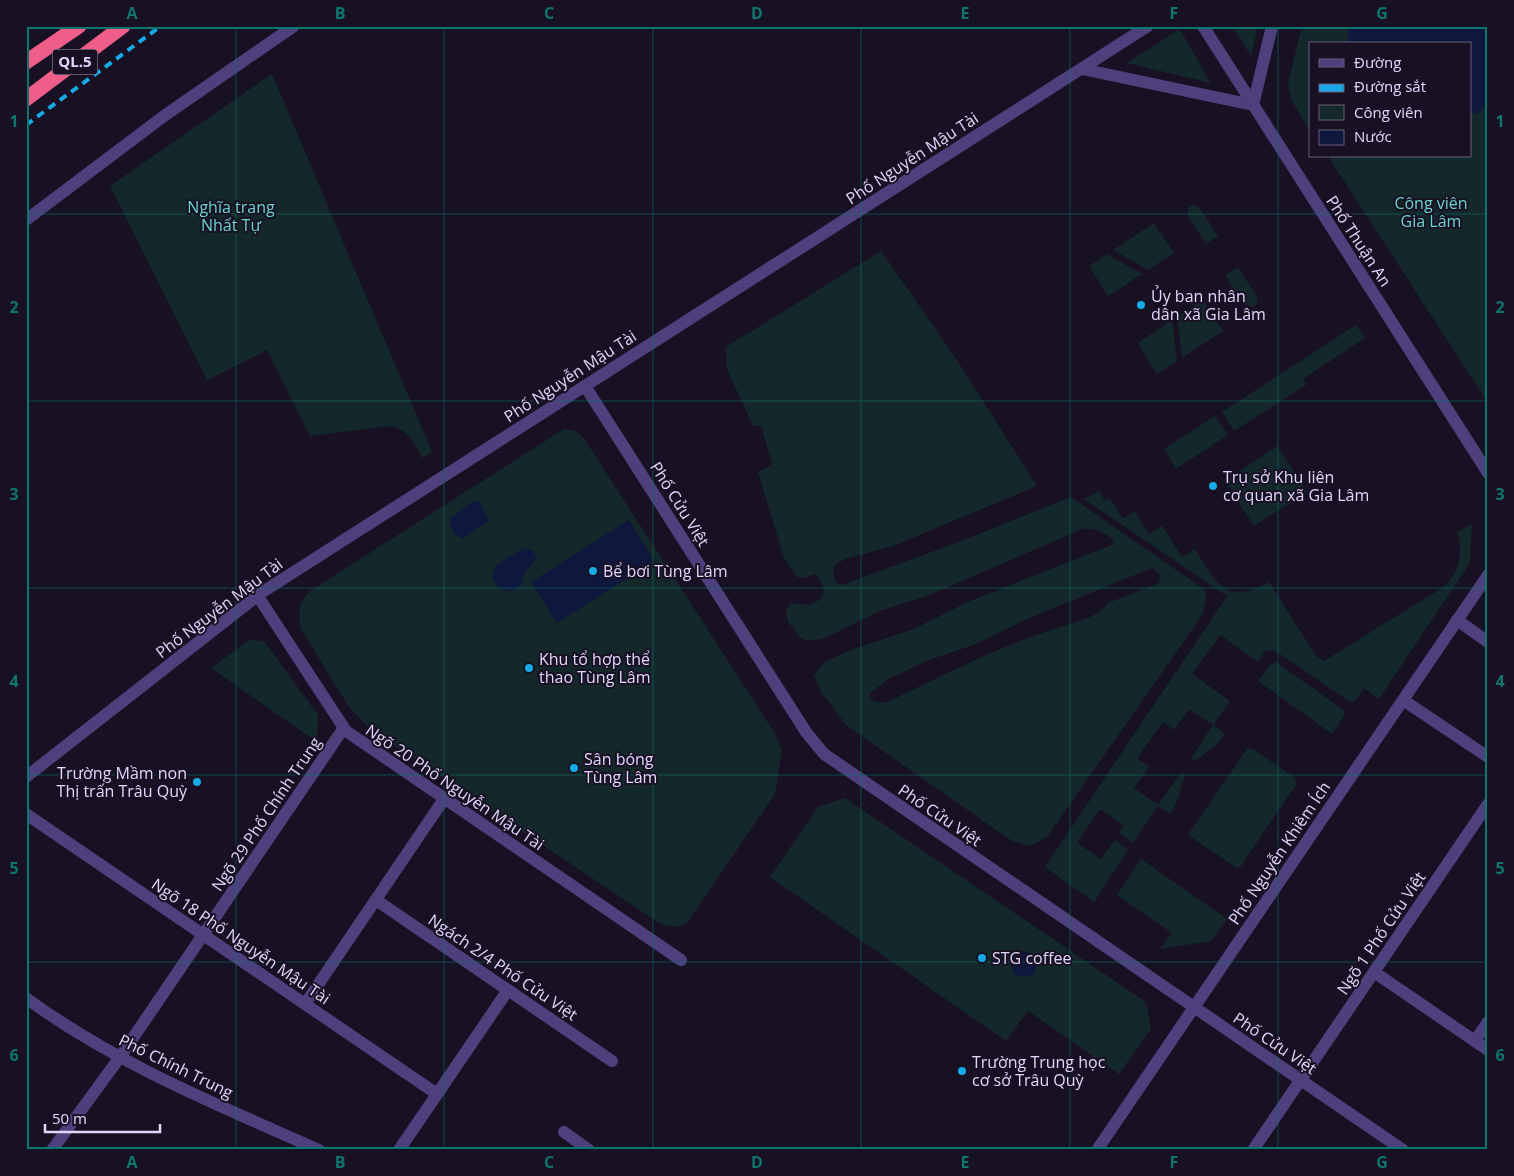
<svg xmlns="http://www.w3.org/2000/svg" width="1514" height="1176" font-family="'Open Sans',sans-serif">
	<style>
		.green { fill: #14282c; fill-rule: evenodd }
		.water { fill: #0f173d }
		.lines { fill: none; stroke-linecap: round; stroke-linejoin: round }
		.minor { stroke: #4e407d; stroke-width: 12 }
		.highway { stroke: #ef5e88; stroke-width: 15 }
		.rail { stroke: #17aae6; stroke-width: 4; stroke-dasharray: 8 6; stroke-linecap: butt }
		.grid { fill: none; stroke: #0f766e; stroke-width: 1; stroke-opacity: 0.55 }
		.poi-dot { fill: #17aae6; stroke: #171123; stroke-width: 2 }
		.labels { text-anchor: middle; stroke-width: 4; stroke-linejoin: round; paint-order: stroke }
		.shield { fill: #171123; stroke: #a49bba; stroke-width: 1 }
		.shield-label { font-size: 15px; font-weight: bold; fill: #e1d6fb }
		.street-label { font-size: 16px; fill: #e1d6fb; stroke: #171123 }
		.park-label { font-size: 16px; fill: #6ad4cd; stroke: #171123 }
		.poi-label { font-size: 16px; fill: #e1d6fb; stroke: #171123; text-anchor: start }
		.neatline { fill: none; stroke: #0f766e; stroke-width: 2 }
		.grid-label { font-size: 16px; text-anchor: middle; font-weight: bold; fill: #0f766e }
	</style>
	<rect width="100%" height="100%" fill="#171123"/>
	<g class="green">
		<path d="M1232,26H1258L1251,56Z"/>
		<path d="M1302,26H1488V403L1328,156H1470V44H1310V130L1292,101L1288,84Z"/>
		<path d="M1178,30L1182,33L1211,83L1127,63Z"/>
		<path d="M272,74L432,452L422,458C414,442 409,430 390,426L310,436L267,350L207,380L110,186Z"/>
		<path d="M1192,205L1199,207L1218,236L1206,244L1188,216V208Z"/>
		<path d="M1154,223L1174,253L1148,270L1113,250Z"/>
		<path d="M881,251L955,357L1037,486L893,546L845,559L835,565L833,575L836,583L842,585L964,540L1071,497L1205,590L1206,602L1201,617L1047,837L1030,846L1012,841L846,725L821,692L814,675L825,662L853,649L914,629L970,601L1112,545L1114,541C1107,533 1092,527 1082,529L927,596L882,610L825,638L809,641L801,638L788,622L786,610L791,603L810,605L821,599L824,589L820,579L814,574L805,578L797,577L784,558L758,472L771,466L772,463L761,426H753L727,369L726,347ZM1152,568L1160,575L1159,583L1108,603C1098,618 1074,622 1057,628C997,647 942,676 885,703L875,702L870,697V693L890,678L929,660L976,644L1029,618Z"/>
		<path d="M1107,254L1142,274L1108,296L1089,266Z"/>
		<path d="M1238,267L1257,297V304L1253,307L1244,304L1225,275Z"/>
		<path d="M1203,300L1223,331L1182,358L1177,317Z"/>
		<path d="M1172,320L1177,361L1157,374L1138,343Z"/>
		<path d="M1356,325L1365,338L1303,379L1306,385L1234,431L1222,412Z"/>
		<path d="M1215,416L1228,435L1176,469L1164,449Z"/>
		<path d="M564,429L575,431L583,437L774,732L782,750L775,794L687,923C677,928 670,927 659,923L370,729L349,707L301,629C297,612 299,603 310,591Z"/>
		<path d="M1277,446L1307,492L1254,526L1225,481Z"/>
		<path d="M1099,491L1105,501L1110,498L1123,519L1135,511L1149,534L1162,526L1182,557L1195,549C1217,584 1225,606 1269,582L1316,656L1324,661L1445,586C1460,571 1463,553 1457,532L1472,524L1470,563L1379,699L1364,688L1355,701L1350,702L1274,650L1265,651L1258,662L1220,635L1192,674L1230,701L1213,725L1225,734L1217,745L1195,761L1191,758L1213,725L1189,709L1174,730L1163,722L1137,758L1149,767L1134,788L1158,805L1181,773L1185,776L1176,804L1170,814L1158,806L1133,843L1119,833L1124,826L1100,809L1077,843L1101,859L1115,840L1128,850L1094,902L1045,867L1227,596L1084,499Z"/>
		<path d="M249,640L264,641L318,715L317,742L211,668Z"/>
		<path d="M1276,662L1345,711L1344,716L1332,734L1258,681L1270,665Z"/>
		<path d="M1247,749H1253L1295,778L1297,783L1241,866L1237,868L1191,837L1189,833Z"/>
		<path d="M845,798L1146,1002L1151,1029L1119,1074L1028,1011L1006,1041L770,877L818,807Z"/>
		<path d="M1141,859L1227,919L1211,941L1160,949L1172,933L1117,895Z"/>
	</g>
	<g class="water">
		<path d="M1349,26H1488V105L1475,115L1470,111V44H1348Z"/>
		<path d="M475,501L480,503L490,520L462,539C455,536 448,525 450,518Z"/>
		<path d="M629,520L654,561L557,623L531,582Z"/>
		<path d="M524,548L533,550L537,559L525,572L522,585L512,591L498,588L492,577L496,565Z"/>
		<circle cx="1024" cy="964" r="13"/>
	</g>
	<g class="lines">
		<g class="minor">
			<path d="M1203,26L1488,473"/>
			<path d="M1082,69L1253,105"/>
			<path d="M1253,105L1272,26"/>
			<path d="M26,220L164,116L294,26"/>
			<path d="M585,386L806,732L824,754L1403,1150"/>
			<path d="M257,595L346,731L681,960"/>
			<path d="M1457,620L1488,642"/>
			<path d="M1403,700L1488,757"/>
			<path d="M26,777L261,593L1148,26"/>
			<path d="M26,814L437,1094"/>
			<path d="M376,900L612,1061"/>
			<path d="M1374,972L1488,1050"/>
			<path d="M26,998C116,1064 218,1105 319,1150"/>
			<path d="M305,1004L444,799"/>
			<path d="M1475,1041L1488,1022"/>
			<path d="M564,1132L589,1150"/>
			<path d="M52,1150L120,1057L343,729"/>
			<path d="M399,1150L508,990"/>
			<path d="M1097,1150L1488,575"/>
			<path d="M1253,1150L1488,804"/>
		</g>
		<g class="highway">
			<path d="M26,62L79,26"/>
			<path d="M26,99L123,26"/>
		</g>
		<path class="rail" d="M26,125L161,26"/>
	</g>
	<path class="grid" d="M236,26V1150M444,26V1150M653,26V1150M861,26V1150M1070,26V1150M1278,26V1150M26,214H1488M26,401H1488M26,588H1488M26,775H1488M26,962H1488"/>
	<g class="poi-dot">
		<circle cx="1141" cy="305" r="5"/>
		<circle cx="1213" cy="486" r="5"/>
		<circle cx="593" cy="571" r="5"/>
		<circle cx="529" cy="668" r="5"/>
		<circle cx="574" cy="768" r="5"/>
		<circle cx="197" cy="782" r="5"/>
		<circle cx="982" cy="958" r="5"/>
		<circle cx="962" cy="1071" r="5"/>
	</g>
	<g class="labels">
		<rect class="shield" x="52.5" y="49.5" width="45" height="25" rx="4"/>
		<g class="shield-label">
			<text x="75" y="67">QL.5</text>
		</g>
		<g class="street-label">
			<text transform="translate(912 158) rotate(-33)" y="6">Phố Nguyễn Mậu Tài</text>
			<text transform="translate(1359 241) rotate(57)" y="6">Phố Thuận An</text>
			<text transform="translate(570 376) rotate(-33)" y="6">Phố Nguyễn Mậu Tài</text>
			<text transform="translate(680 504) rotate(58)" y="6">Phố Cửu Việt</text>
			<text transform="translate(219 608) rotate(-37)" y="6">Phố Nguyễn Mậu Tài</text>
			<text transform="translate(455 787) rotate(34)" y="6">Ngõ 20 Phố Nguyễn Mậu Tài</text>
			<text transform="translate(266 814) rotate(-56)" y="6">Ngõ 29 Phố Chính Trung</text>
			<text transform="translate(940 815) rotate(34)" y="6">Phố Cửu Việt</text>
			<text transform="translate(1279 853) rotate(-56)" y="6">Phố Nguyễn Khiêm Ích</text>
			<text transform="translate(1381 933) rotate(-56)" y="6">Ngõ 1 Phố Cửu Việt</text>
			<text transform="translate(241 941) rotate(34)" y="6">Ngõ 18 Phố Nguyễn Mậu Tài</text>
			<text transform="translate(503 967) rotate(34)" y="6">Ngách 2/4 Phố Cửu Việt</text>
			<text transform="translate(1275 1043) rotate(34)" y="6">Phố Cửu Việt</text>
			<text transform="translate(176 1066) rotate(26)" y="6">Phố Chính Trung</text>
		</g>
		<g class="park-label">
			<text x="1431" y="209">Công viên<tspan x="1431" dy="18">Gia Lâm</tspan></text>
			<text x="231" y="213">Nghĩa trang<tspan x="231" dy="18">Nhất Tự</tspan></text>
		</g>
		<g class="poi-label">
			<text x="1151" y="302">Ủy ban nhân<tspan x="1151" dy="18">dân xã Gia Lâm</tspan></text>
			<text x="1223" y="483">Trụ sở Khu liên<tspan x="1223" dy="18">cơ quan xã Gia Lâm</tspan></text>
			<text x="603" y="577">Bể bơi Tùng Lâm</text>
			<text x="539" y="665">Khu tổ hợp thể<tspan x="539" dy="18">thao Tùng Lâm</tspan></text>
			<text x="584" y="765">Sân bóng<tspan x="584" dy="18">Tùng Lâm</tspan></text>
			<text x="187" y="779" text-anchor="end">Trường Mầm non<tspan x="187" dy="18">Thị trấn Trâu Quỳ</tspan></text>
			<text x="992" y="964">STG coffee</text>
			<text x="972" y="1068">Trường Trung học<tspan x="972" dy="18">cơ sở Trâu Quỳ</tspan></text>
		</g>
	</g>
	<rect width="1514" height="1176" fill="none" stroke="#171123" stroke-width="55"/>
	<rect x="1309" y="42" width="162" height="115" fill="#171123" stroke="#686079"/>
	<rect x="1319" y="59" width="25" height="8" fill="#4e407d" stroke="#686079"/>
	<text x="1354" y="68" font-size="15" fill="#e1d6fb">Đường</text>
	<rect x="1319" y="84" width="25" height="8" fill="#17aae6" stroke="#686079"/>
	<text x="1354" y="92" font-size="15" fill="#e1d6fb">Đường sắt</text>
	<rect x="1319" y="105" width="25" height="15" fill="#14282c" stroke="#686079"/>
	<text x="1354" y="118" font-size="15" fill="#e1d6fb">Công viên</text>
	<rect x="1319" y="130" width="25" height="15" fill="#0f173d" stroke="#686079"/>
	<text x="1354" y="142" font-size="15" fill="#e1d6fb">Nước</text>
	<path d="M45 1124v8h115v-8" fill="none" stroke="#e1d6fb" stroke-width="2.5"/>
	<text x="52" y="1124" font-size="15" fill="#e1d6fb" stroke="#171123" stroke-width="4" paint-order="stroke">50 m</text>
	<rect x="28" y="28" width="1458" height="1120" class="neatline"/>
	<g class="grid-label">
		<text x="132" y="19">A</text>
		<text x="340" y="19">B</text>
		<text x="549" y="19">C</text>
		<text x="757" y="19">D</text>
		<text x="965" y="19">E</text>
		<text x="1174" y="19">F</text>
		<text x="1382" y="19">G</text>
		<text x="14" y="127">1</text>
		<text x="1500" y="127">1</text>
		<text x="14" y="313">2</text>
		<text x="1500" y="313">2</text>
		<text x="14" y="500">3</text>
		<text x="1500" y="500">3</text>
		<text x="14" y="687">4</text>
		<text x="1500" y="687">4</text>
		<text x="14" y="874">5</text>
		<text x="1500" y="874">5</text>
		<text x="14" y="1061">6</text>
		<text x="1500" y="1061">6</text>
		<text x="132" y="1168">A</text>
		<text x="340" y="1168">B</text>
		<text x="549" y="1168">C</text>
		<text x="757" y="1168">D</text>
		<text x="965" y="1168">E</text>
		<text x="1174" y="1168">F</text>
		<text x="1382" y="1168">G</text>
	</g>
</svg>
